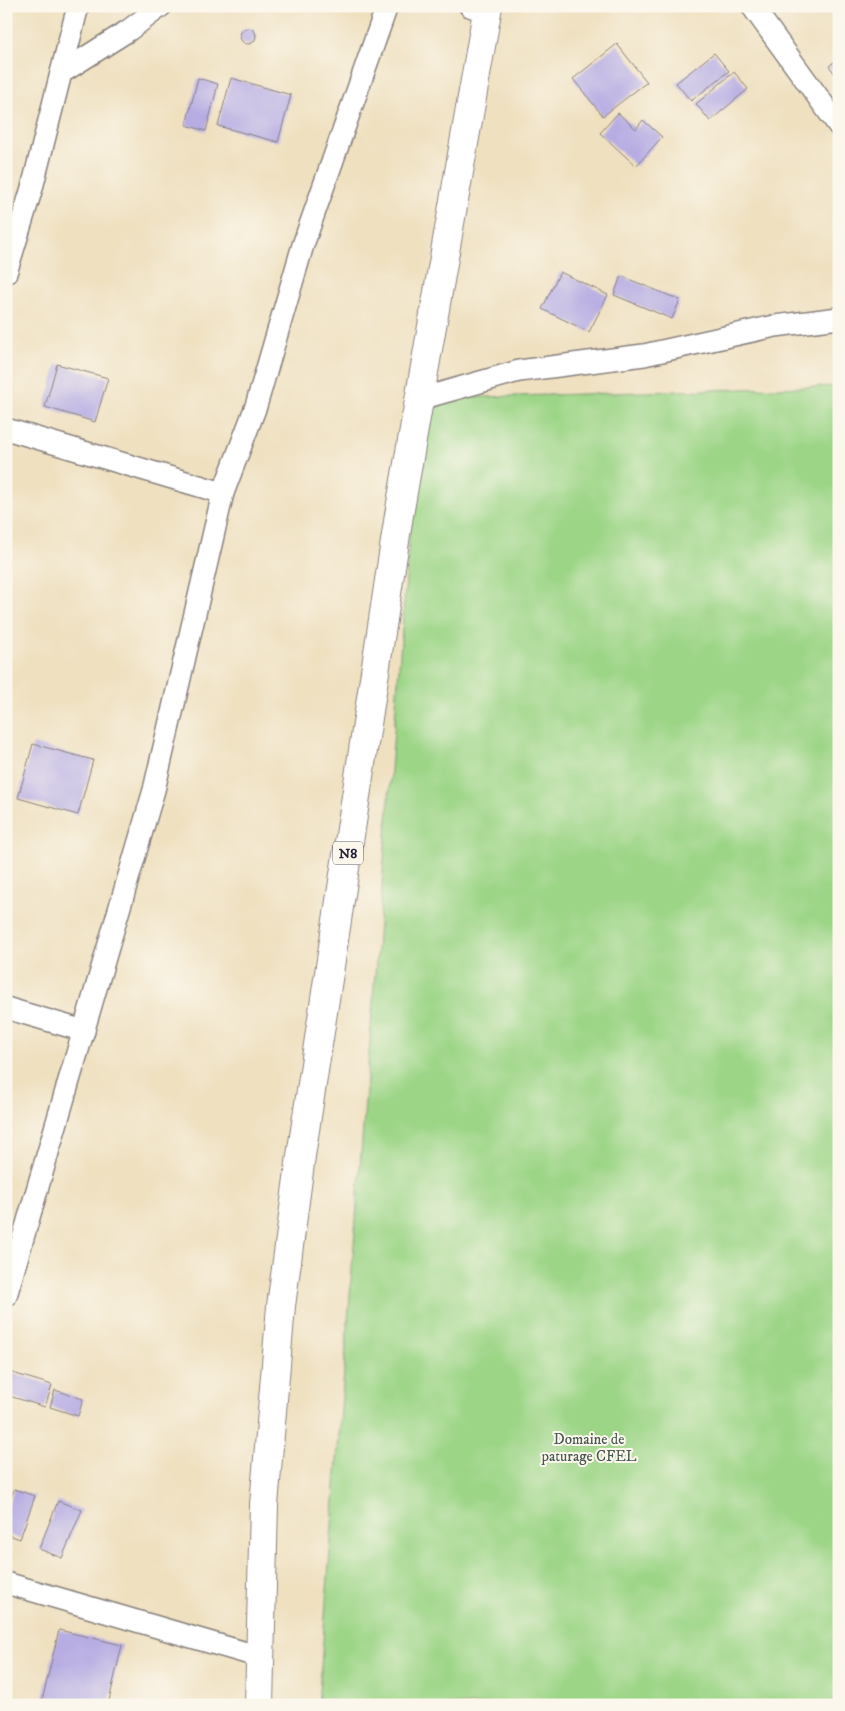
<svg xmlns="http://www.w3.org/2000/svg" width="845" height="1711" font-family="'IM FELL DW Pica',serif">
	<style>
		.green { fill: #9dd587; stroke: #607c61 }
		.building { fill: #b7ade3 }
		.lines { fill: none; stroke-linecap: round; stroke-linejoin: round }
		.minor-casing { stroke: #88817e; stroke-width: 24 }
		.primary-casing { stroke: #88817e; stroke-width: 30 }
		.minor { stroke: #fff; stroke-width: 21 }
		.primary { stroke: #fff; stroke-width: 28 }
		.labels { text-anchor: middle; stroke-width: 4; stroke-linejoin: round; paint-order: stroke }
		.shield { fill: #fbf7ec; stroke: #636270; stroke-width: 1 }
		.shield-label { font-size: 14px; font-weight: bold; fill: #22223b }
		.park-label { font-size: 15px; fill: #475852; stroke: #fbf7ec }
	</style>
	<rect width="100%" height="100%" fill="#fbf7ec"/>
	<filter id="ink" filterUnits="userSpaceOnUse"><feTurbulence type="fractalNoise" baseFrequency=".02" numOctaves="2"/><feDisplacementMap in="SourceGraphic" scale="10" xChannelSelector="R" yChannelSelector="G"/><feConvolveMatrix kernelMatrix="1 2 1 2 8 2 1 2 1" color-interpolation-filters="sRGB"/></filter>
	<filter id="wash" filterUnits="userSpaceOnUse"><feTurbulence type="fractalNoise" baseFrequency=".0096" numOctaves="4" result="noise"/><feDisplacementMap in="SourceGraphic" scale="20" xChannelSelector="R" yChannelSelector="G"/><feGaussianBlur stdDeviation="1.12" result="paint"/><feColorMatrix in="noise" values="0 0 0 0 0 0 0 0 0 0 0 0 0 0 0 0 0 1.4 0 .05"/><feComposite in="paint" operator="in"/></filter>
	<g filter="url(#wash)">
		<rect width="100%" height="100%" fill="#efe0c0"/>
		<path class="green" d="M839,386V1705H318L420,399Z"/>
		<g id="blocks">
			<g class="building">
				<circle cx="248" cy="36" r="8"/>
				<path d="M617,44L647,82L603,116L573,79Z"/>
				<path d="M714,53L729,71L691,101L676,83Z"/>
				<path d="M839,58V79L829,66Z"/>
				<path d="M734,72L748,89L710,121L696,104Z"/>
				<path d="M198,78L218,84L206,131L186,125Z"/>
				<path d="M231,78L291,95L278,142L218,126Z"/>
				<path d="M618,113L636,129L643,120L662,137L636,166L600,133Z"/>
				<path d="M560,272L608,295L589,332L542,309Z"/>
				<path d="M621,276L680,300L672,319L614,295Z"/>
				<path d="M57,364L108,378L95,422L45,407Z"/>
				<path d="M33,744L93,760L78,815L18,798Z"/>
				<path d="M6,1371L52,1385L45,1407L6,1395Z"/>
				<path d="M55,1390L83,1399L78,1416L50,1407Z"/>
				<path d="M6,1487L10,1488L6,1499Z"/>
				<path d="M14,1489L35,1496L20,1539L6,1534V1511Z"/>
				<path d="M58,1501L82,1510L62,1558L39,1549Z"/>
				<path d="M59,1630L122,1645L108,1705H41Z"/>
			</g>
		</g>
	</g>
	<g filter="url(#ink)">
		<use href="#blocks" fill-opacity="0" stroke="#88817e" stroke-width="1"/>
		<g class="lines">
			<g class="minor-casing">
				<g id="minor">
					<path d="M470,6L487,12"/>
					<path d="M752,6L839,126"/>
					<path d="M61,73L78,6"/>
					<path d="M6,273L32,188L61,73L129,30L161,6"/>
					<path d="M420,399L519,371L644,355L775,326L839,318"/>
					<path d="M6,429L223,493"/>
					<path d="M6,1008L84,1031"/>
					<path d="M6,1296L154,790L223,493L256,406L303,245L387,6"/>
					<path d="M6,1583L260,1657"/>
				</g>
			</g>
			<g class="primary-casing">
				<path id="primary" d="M259,1705L264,1505L281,1306L301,1156L399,515L488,6"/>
			</g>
			<use href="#minor" class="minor"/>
			<use href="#primary" class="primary"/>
		</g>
	</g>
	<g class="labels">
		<rect class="shield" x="333" y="841.5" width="30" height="23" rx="4"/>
		<g class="shield-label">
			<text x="348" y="858">N8</text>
		</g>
		<g class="park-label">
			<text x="589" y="1444">Domaine de<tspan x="589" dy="17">paturage CFEL</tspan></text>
		</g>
	</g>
	<rect width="845" height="1711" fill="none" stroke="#fbf7ec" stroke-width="25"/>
</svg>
